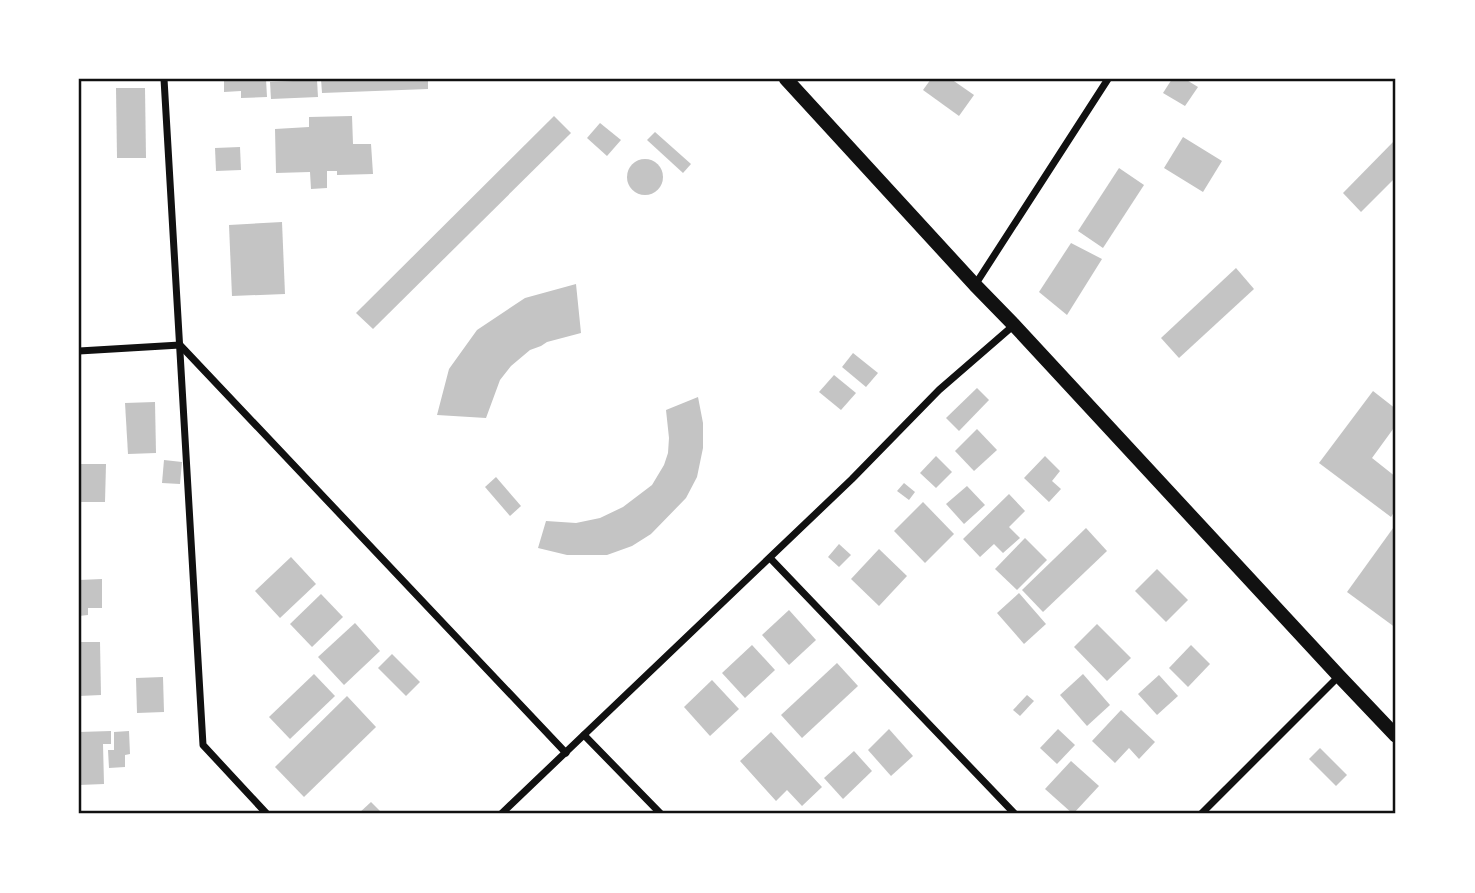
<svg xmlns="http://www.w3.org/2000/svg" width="1475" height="893" font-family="Commissioner,sans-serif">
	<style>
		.building { fill: #c4c4c4 }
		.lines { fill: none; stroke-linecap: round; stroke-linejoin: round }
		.minor { stroke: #111; stroke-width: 7 }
		.secondary { stroke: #111; stroke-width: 14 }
		.neatline { fill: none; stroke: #111; stroke-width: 2.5 }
	</style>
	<rect width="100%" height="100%" fill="#fff"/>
	<g class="building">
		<path d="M266,79L267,97L241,98V91L224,92V80Z"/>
		<path d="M321,79H428V89L322,93Z"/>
		<path d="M931,79H951L974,95L959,116L923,90Z"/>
		<path d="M1172,79H1185L1198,87L1185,106L1163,93Z"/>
		<path d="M317,80L318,97L271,99L270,82Z"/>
		<path d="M116,88H145L146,158H117Z"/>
		<path d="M352,116L353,144H371L373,174L337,175V171H327V188L311,189L310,172L276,173L275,129L309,127V117Z"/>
		<path d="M554,116L571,133L373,329L356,313Z"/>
		<path d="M600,123L621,140L607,156L587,138Z"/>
		<path d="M655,132L691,164L683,173L647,140Z"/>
		<path d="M1183,137L1222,161L1203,192L1164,168Z"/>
		<path d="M1396,139V177L1361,212L1343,193Z"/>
		<path d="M240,147L241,170L216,171L215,148Z"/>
		<circle cx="645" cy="177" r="18"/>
		<path d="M1119,168L1144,185L1103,248L1078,231Z"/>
		<path d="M282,222L285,294L232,296L229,225Z"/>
		<path d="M1071,243L1102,259L1067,315L1039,292Z"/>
		<path d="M1236,268L1254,289L1179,358L1161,338Z"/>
		<path d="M576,284L581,333L547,342L541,346L530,350L511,366L500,380L486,418L437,415L449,369L477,330L525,298Z"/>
		<path d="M853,353L878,373L866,387L842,367Z"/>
		<path d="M834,375L856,393L841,410L819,392Z"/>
		<path d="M977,388L989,400L959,431L946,418Z"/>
		<path d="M1373,391L1396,409V425L1372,458L1396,477V509L1391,517L1319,463Z"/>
		<path d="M698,397L703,423V448L697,477L686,498L651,534L632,546L607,555H567L538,548L546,521L576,523L600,518L623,507L652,485L664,465L668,453L669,438L666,410Z"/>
		<path d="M155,402L156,453L128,454L125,403Z"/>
		<path d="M977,429L997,450L974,471L955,451Z"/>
		<path d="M936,456L952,472L936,488L920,473Z"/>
		<path d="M1045,456L1060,471L1052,481L1061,489L1049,502L1024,478Z"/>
		<path d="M164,460L182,462L180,484L162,483Z"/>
		<path d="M79,464H106L105,502H79Z"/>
		<path d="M496,477L521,506L510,516L485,487Z"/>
		<path d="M904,483L915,492L909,500L897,491Z"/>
		<path d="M967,486L985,505L964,524L946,504Z"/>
		<path d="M1009,494L1025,511L1009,527L1020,538L1003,553L994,544L980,557L963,539Z"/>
		<path d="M923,502L954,534L925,563L894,531Z"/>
		<path d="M1396,524V628L1347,592Z"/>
		<path d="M1086,528L1107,551L1043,612L1022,590Z"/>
		<path d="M1025,538L1047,560L1017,590L995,569Z"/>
		<path d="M839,544L851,555L839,567L828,557Z"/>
		<path d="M879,549L907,576L879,606L851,579Z"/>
		<path d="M291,557L316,584L280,618L255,591Z"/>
		<path d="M1157,569L1188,600L1166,622L1135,591Z"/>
		<path d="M102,579V608H88V615L79,616V580Z"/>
		<path d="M1019,593L1046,624L1024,644L997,613Z"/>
		<path d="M321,594L343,617L312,647L290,624Z"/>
		<path d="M789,610L816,640L789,665L762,635Z"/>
		<path d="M355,623L380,651L344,685L318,657Z"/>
		<path d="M1097,624L1131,658L1107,681L1074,647Z"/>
		<path d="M79,642H100L101,695L79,696Z"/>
		<path d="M752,645L775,670L745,698L722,673Z"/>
		<path d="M1191,645L1210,664L1188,687L1169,668Z"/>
		<path d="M392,654L420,682L406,696L378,668Z"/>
		<path d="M837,663L858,686L802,738L781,715Z"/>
		<path d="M314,674L335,696L290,739L269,717Z"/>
		<path d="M1083,674L1110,705L1087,726L1060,695Z"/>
		<path d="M1159,675L1178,696L1157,715L1138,694Z"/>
		<path d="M163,677L164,712L137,713L136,678Z"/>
		<path d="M712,680L739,709L710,736L684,707Z"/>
		<path d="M1027,695L1034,701L1020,716L1013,710Z"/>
		<path d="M347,696L376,727L304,797L275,767Z"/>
		<path d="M1121,710L1155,742L1139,759L1129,748L1115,763L1092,741Z"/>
		<path d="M889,729L913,756L891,776L868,750Z"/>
		<path d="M1058,729L1075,745L1057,764L1040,748Z"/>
		<path d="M111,731V744H103L104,784L79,785V732Z"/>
		<path d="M129,731L130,754L125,755V767L109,768L108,750H114V732Z"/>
		<path d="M771,732L822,787L802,806L787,790L776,801L740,761Z"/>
		<path d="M1320,748L1347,775L1336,786L1309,759Z"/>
		<path d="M854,751L872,771L843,799L824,778Z"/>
		<path d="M1071,761L1099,786L1073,814L1045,789Z"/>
		<path d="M371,802L383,814H358Z"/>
	</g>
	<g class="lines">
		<g class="minor">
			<path d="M164,79L203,745L267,814"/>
			<path d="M975,285L1108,79"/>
			<path d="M79,351L180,345L566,753"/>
			<path d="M770,558L1015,814"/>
			<path d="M584,735L661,814"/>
			<path d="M501,814L852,479L939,390L1014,325"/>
			<path d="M1201,814L1339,676"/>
		</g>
		<path class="secondary" d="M786,79L975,285L1014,325L1339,676L1396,736"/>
	</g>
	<rect width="1475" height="893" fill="none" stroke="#ffffff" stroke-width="161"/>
	<rect x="80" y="80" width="1314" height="732" class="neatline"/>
</svg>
